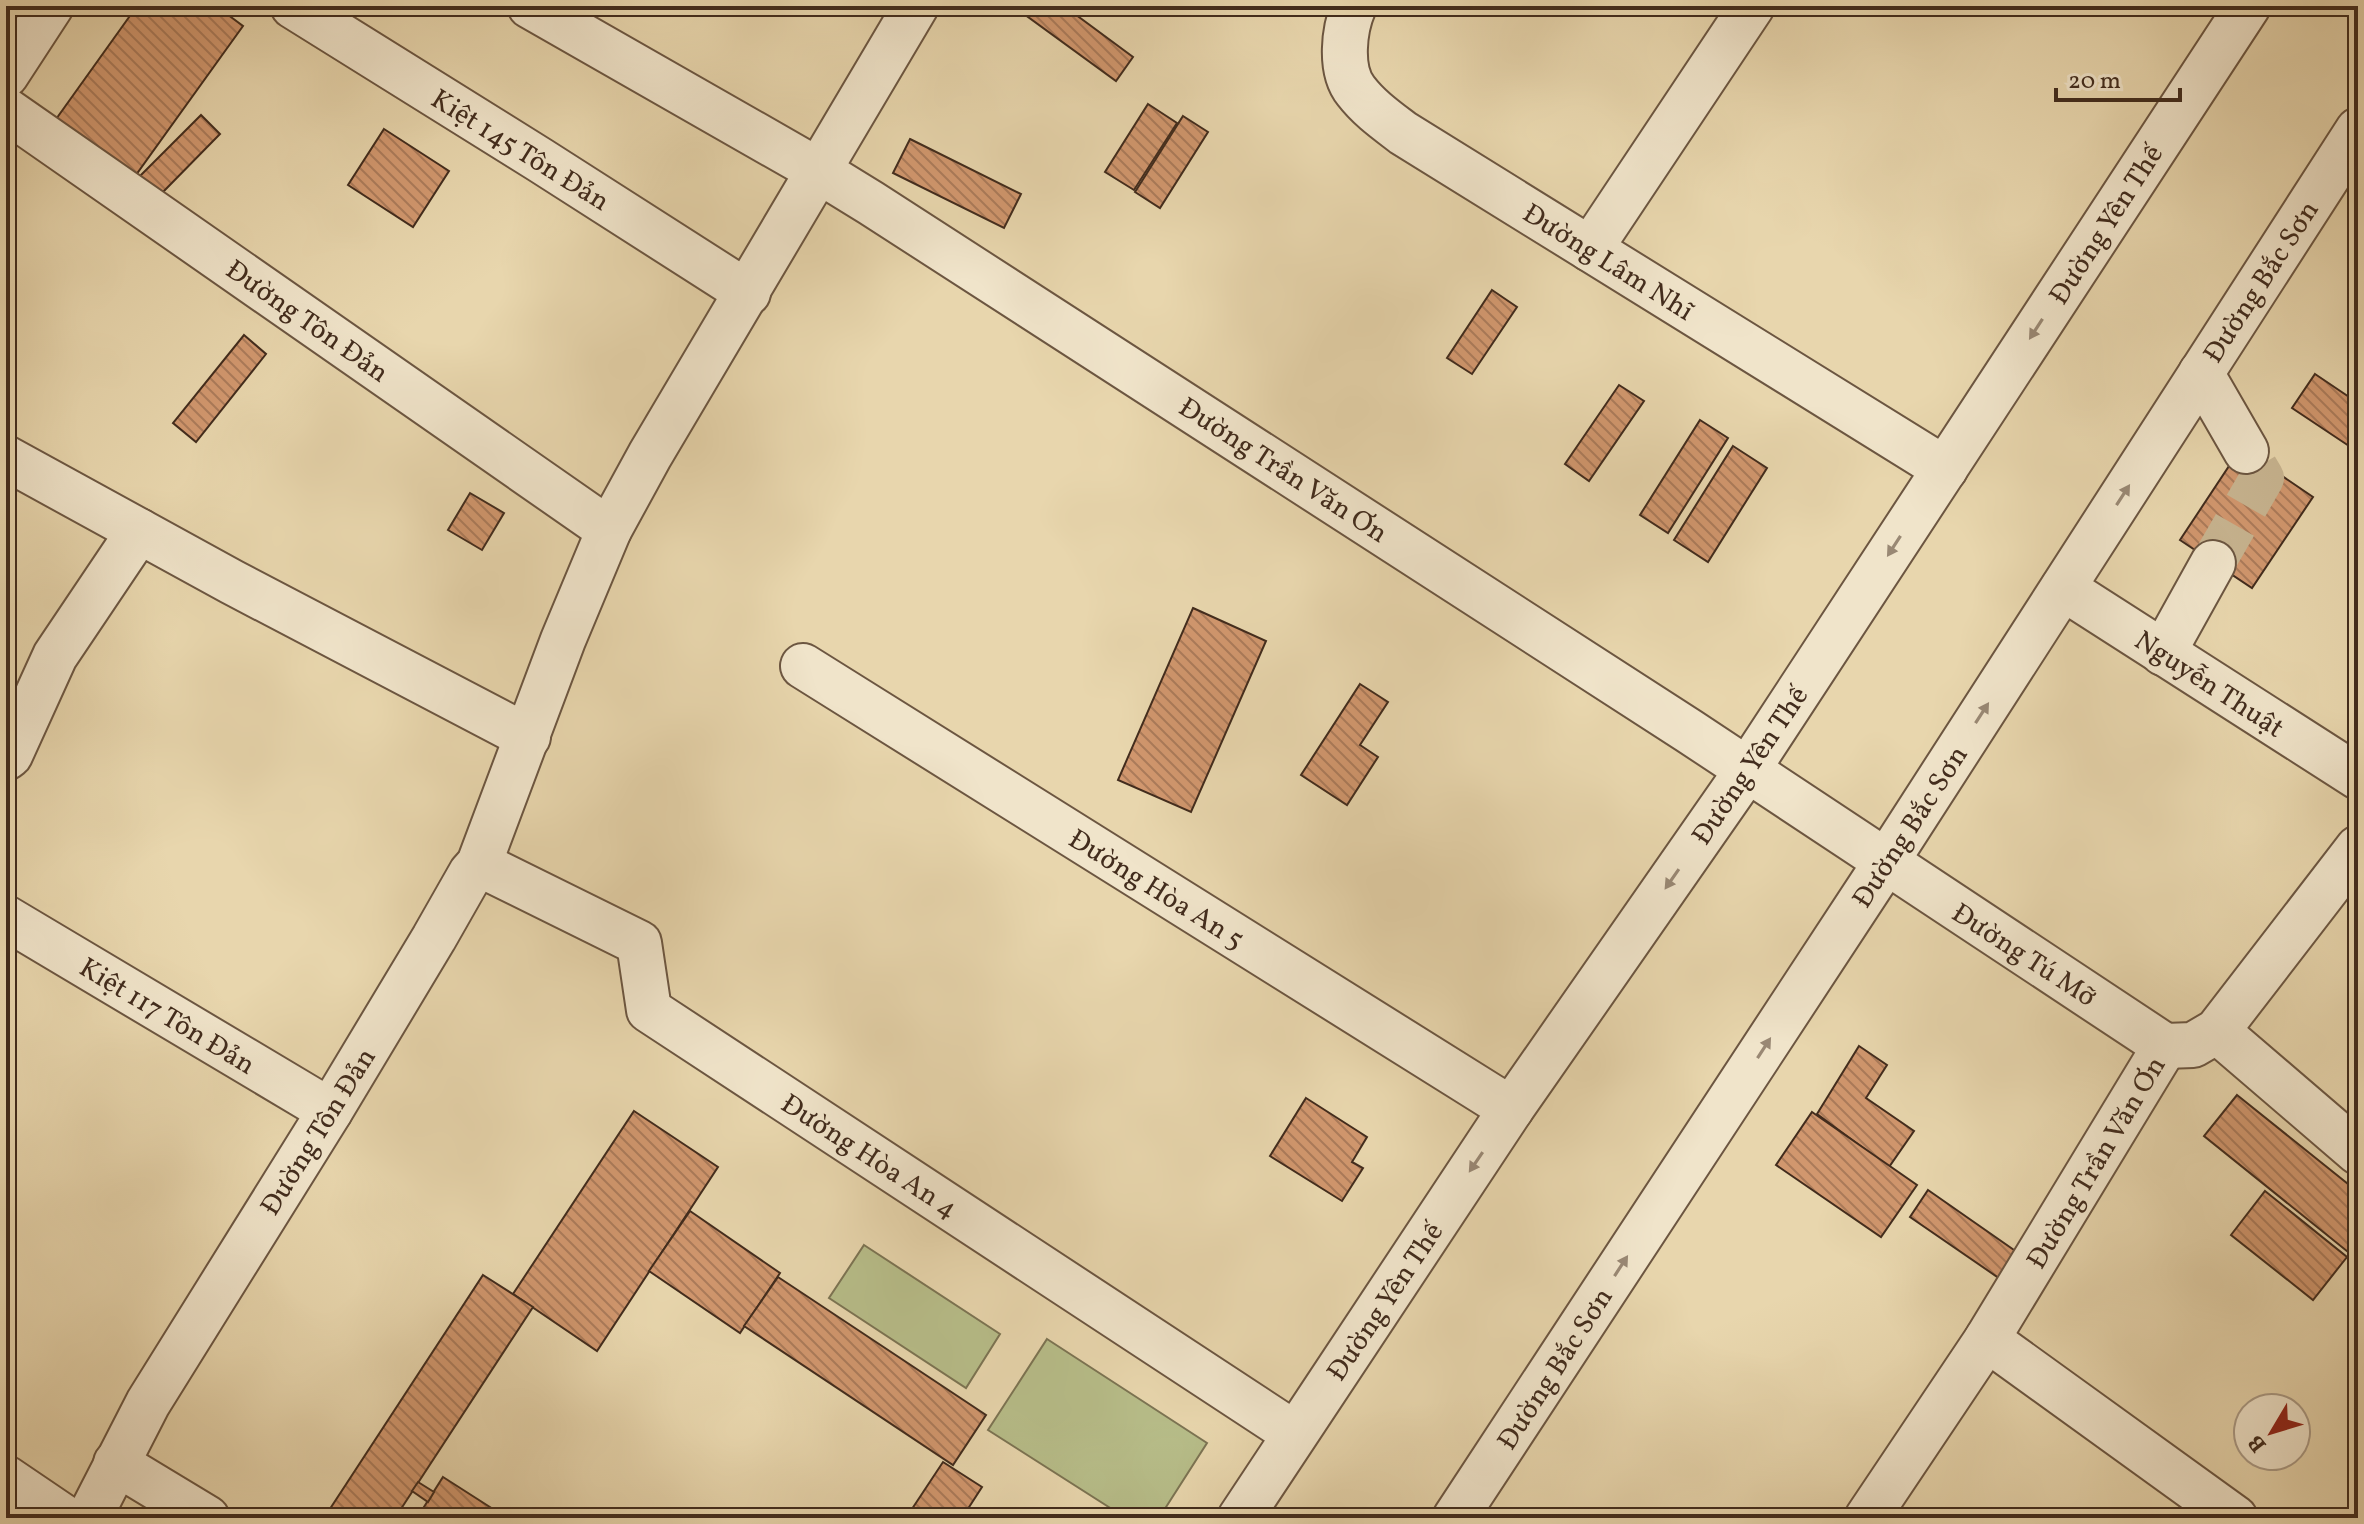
<svg xmlns="http://www.w3.org/2000/svg" width="2364" height="1524" font-family="Vollkorn,serif">
	<style>
		.pitch { fill: #b7bd89; stroke: #7c7453; stroke-width: 2 }
		.building { fill: url(#building-back-hatch); stroke: #422c1d; stroke-width: 2 }
		.lines { fill: none; stroke-linecap: round; stroke-linejoin: round }
		.minor-tunnel { stroke: #c7b490; stroke-width: 44; stroke-dasharray: 44 22; stroke-linecap: butt }
		.minor-casing { stroke: #6c5641; stroke-width: 48 }
		.minor { stroke: #f0e4ca; stroke-width: 44 }
		.oneway { fill: #998874 }
		.labels { text-anchor: middle; stroke-width: 7; stroke-linejoin: round; paint-order: stroke }
		.street-label { font-size: 28px; fill: #422c1d; stroke: #f0e4ca }
	</style>
	<defs>
		<pattern id="building-back-hatch" width="6" height="6" patternUnits="userSpaceOnUse" patternTransform="scale(2)"><rect width="6" height="6" fill="#d1976e"/><path d="M-1 5l2 2M0 0l6 6M5-1l2 2" fill="none" stroke="#ab7b5a"/></pattern>
	</defs>
	<rect width="100%" height="100%" fill="#e8d6ad"/>
	<filter id="stains"><feTurbulence type="fractalNoise" baseFrequency=".0025" numOctaves="4"/><feColorMatrix values="0 0 0 0 .2 0 0 0 0 .09 0 0 0 0 .02 0 0 0 .5 -.17"/></filter>
	<radialGradient id="worn" r=".72"><stop offset=".6" stop-color="#630" stop-opacity="0"/><stop offset="1" stop-color="#630" stop-opacity=".3"/></radialGradient>
	<g class="pitch">
		<path d="M864,1245L1000,1334L966,1388L829,1298Z"/>
		<path d="M1047,1339L1207,1443L1159,1518H1126L988,1430Z"/>
	</g>
	<g class="building">
		<path d="M137,6H216L243,26L133,179L54,122Z"/>
		<path d="M1013,6H1064L1133,57L1116,81Z"/>
		<path d="M1148,104L1177,123L1134,190L1105,172Z"/>
		<path d="M201,115L220,134L160,195L140,176Z"/>
		<path d="M1183,116L1208,132L1160,208L1135,192Z"/>
		<path d="M384,129L449,171L413,227L348,185Z"/>
		<path d="M910,139L1021,194L1004,228L893,173Z"/>
		<path d="M1492,290L1517,307L1472,374L1447,358Z"/>
		<path d="M244,335L266,354L196,442L173,423Z"/>
		<path d="M2315,374L2358,403V446L2355,450L2292,408Z"/>
		<path d="M1619,385L1644,401L1589,481L1565,464Z"/>
		<path d="M1700,420L1728,438L1668,533L1640,515Z"/>
		<path d="M1733,446L1767,468L1708,562L1674,540Z"/>
		<path d="M2241,448L2313,497L2252,588L2180,540Z"/>
		<path d="M470,493L504,513L482,550L448,530Z"/>
		<path d="M1193,608L1266,641L1191,812L1118,780Z"/>
		<path d="M1360,684L1388,702L1360,745L1378,757L1347,805L1301,775Z"/>
		<path d="M1859,1046L1887,1065L1866,1098L1914,1131L1889,1167L1817,1114Z"/>
		<path d="M2237,1095L2358,1192V1260L2204,1136Z"/>
		<path d="M1306,1098L1367,1137L1352,1162L1363,1168L1342,1201L1270,1156Z"/>
		<path d="M634,1111L718,1167L597,1351L513,1294Z"/>
		<path d="M1812,1112L1917,1185L1881,1237L1776,1165Z"/>
		<path d="M1928,1190L2024,1257L2006,1283L1910,1217Z"/>
		<path d="M2265,1191L2347,1257L2313,1300L2231,1235Z"/>
		<path d="M690,1211L780,1273L740,1333L649,1271Z"/>
		<path d="M483,1275L533,1307L395,1518H324Z"/>
		<path d="M778,1277L986,1415L953,1465L744,1326Z"/>
		<path d="M943,1462L982,1487L962,1518H906Z"/>
		<path d="M443,1477L507,1518H417Z"/>
		<path d="M418,1482L434,1492L428,1502L412,1491Z"/>
	</g>
	<g class="lines">
		<path class="minor-tunnel" d="M2213,563L2262,478L2246,451"/>
		<g class="minor-casing">
			<g id="minor">
				<path d="M293,6L540,160L748,293"/>
				<path d="M530,6L819,171L871,203L1689,731L2165,1046"/>
				<path d="M1354,6C1344,29 1339,70 1356,91C1369,108 1386,120 1403,133L1945,469"/>
				<path d="M6,75L51,6"/>
				<path d="M6,110L609,530"/>
				<path d="M1590,249L1752,6"/>
				<path d="M2201,373L2246,451"/>
				<path d="M6,458L232,582L528,737"/>
				<path d="M2063,588L2358,777"/>
				<path d="M2163,653L2213,563"/>
				<path d="M803,666L1511,1109"/>
				<path d="M6,758L10,755L55,656L139,531"/>
				<path d="M479,864L639,943L649,1010L1295,1434"/>
				<path d="M6,918L330,1111"/>
				<path d="M2217,1031L2358,1152"/>
				<path d="M2165,1046L2193,1045L2217,1031L2358,848"/>
				<path d="M1987,1339L2235,1518"/>
				<path d="M116,1463L207,1518"/>
				<path d="M6,1478L65,1518"/>
				<path d="M89,1518L148,1403L330,1111L434,938L471,873L479,864L563,640L609,530L650,455L916,6"/>
				<path d="M1240,1518L1511,1109L1748,769L2248,6"/>
				<path d="M1455,1518L1886,862L2358,130"/>
				<path d="M1867,1518L1987,1339L2165,1046"/>
			</g>
		</g>
		<use href="#minor" class="minor"/>
	</g>
	<defs><path id="oneway-solid" d="M-6-.8H1V-3.2L6.5 0L1 3.2V.8H-6Z" transform="scale(2)"/></defs>
	<g class="oneway">
		<use href="#oneway-solid" transform="translate(2036 329) rotate(123)"/>
		<use href="#oneway-solid" transform="translate(2123 495) rotate(-57)"/>
		<use href="#oneway-solid" transform="translate(1894 546) rotate(123)"/>
		<use href="#oneway-solid" transform="translate(1982 713) rotate(-57)"/>
		<use href="#oneway-solid" transform="translate(1672 879) rotate(125)"/>
		<use href="#oneway-solid" transform="translate(1764 1048) rotate(-57)"/>
		<use href="#oneway-solid" transform="translate(1476 1162) rotate(124)"/>
		<use href="#oneway-solid" transform="translate(1621 1266) rotate(-57)"/>
	</g>
	<g class="labels">
		<g class="street-label">
			<text transform="translate(521 149) rotate(32)" y="10">Kiệt 145 Tôn Đản</text>
			<text transform="translate(2105 224) rotate(-57)" y="10">Đường Yên Thế</text>
			<text transform="translate(1609 261) rotate(32)" y="10">Đường Lâm Nhĩ</text>
			<text transform="translate(2260 281) rotate(-57)" y="10">Đường Bắc Sơn</text>
			<text transform="translate(308 320) rotate(35)" y="10">Đường Tôn Đản</text>
			<text transform="translate(1284 469) rotate(33)" y="10">Đường Trần Văn Ơn</text>
			<text transform="translate(2210 683) rotate(33)" y="10">Nguyễn Thuật</text>
			<text transform="translate(1749 765) rotate(-56)" y="10">Đường Yên Thế</text>
			<text transform="translate(1909 826) rotate(-57)" y="10">Đường Bắc Sơn</text>
			<text transform="translate(1157 888) rotate(32)" y="10">Đường Hòa An 5</text>
			<text transform="translate(2025 954) rotate(33)" y="10">Đường Tú Mỡ</text>
			<text transform="translate(168 1015) rotate(31)" y="10">Kiệt 117 Tôn Đản</text>
			<text transform="translate(317 1131) rotate(-58)" y="10">Đường Tôn Đản</text>
			<text transform="translate(870 1155) rotate(33)" y="10">Đường Hòa An 4</text>
			<text transform="translate(2095 1162) rotate(-59)" y="10">Đường Trần Văn Ơn</text>
			<text transform="translate(1384 1301) rotate(-56)" y="10">Đường Yên Thế</text>
			<text transform="translate(1554 1368) rotate(-57)" y="10">Đường Bắc Sơn</text>
		</g>
	</g>
	<rect width="2364" height="1524" fill="none" stroke="#e8d6ad" stroke-width="32"/>
	<rect x="8" y="8" width="2348" height="1508" fill="none" stroke="#422c1d" stroke-width="4"/>
	<rect x="16" y="16" width="2332" height="1492" fill="none" stroke="#422c1d" stroke-width="2"/>
	<g transform="translate(2272 1432) rotate(232)"><circle r="38" fill="#f0e4ca" stroke="#aa9a85" stroke-width="2"/>
	<path d="M0-6L14 30L0 20L-14 30Z" fill="#8f2418"/>
	<text y="-12" font-size="22" font-weight="bold" text-anchor="middle" fill="#422c1d">B</text>
	</g>
	<path d="M2056 88v12h124v-12" fill="none" stroke="#422c1d" stroke-width="4"/>
	<text x="2068" y="88" font-size="24" fill="#422c1d" stroke="#f0e4ca" stroke-width="6" paint-order="stroke">20 m</text>
	<rect width="100%" height="100%" filter="url(#stains)"/>
	<rect width="100%" height="100%" fill="url(#worn)"/>
</svg>
